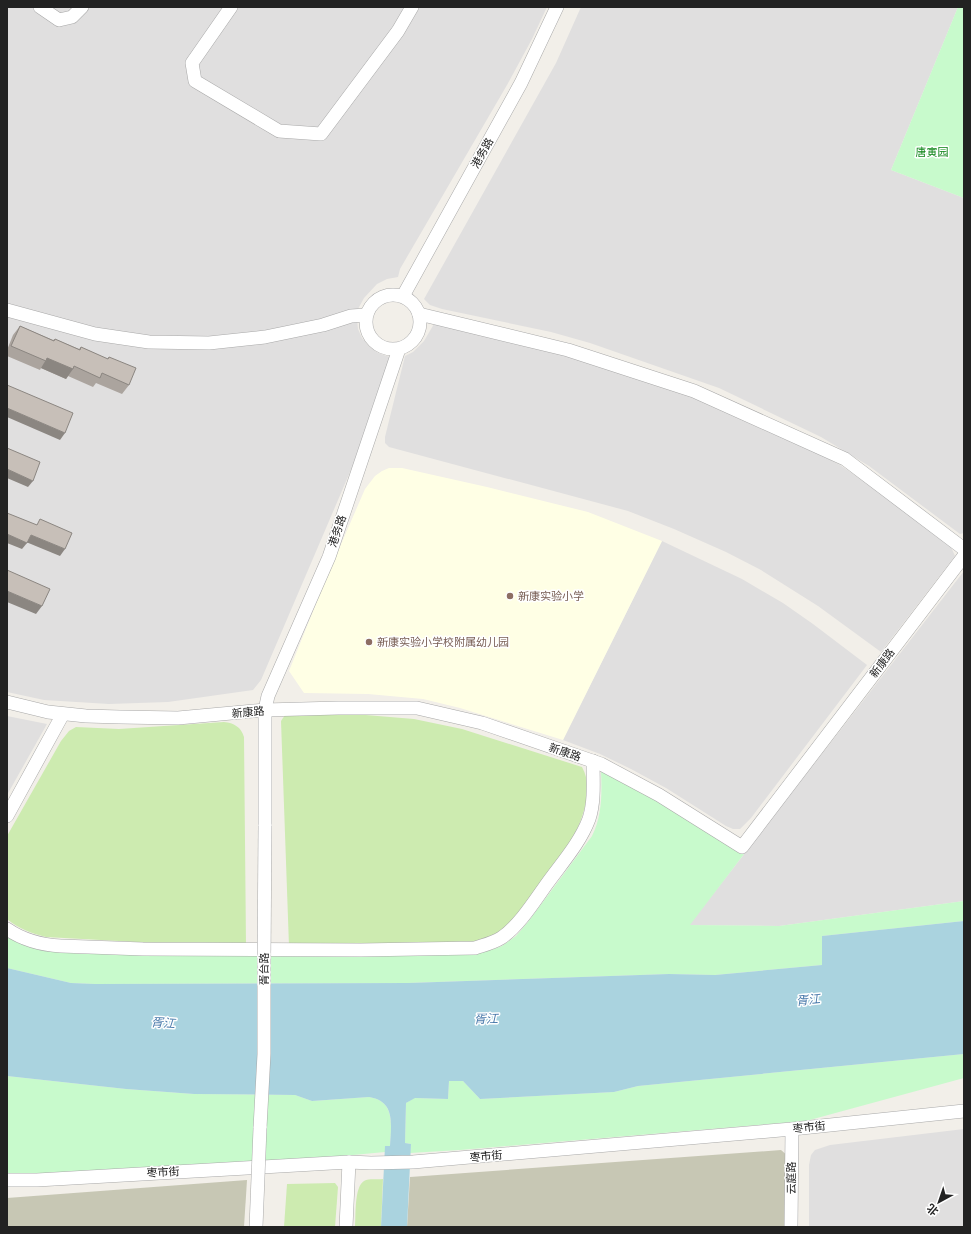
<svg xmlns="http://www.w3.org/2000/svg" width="971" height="1234" font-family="'PT Sans','Noto Sans SC',sans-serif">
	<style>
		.residential { fill: #e0dfdf }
		.education { fill: #ffffe5 }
		.construction { fill: #c7c7b4 }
		.grass { fill: #cdebb0 }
		.park { fill: #c8facc }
		.water { fill: #aad3df }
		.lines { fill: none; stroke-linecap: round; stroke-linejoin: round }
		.minor-casing { stroke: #a9a9a9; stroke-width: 14 }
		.minor { stroke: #fff; stroke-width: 13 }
		.minor-bridge-casing { stroke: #a9a9a9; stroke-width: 14; stroke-linecap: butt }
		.minor-bridge { stroke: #fff; stroke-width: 13 }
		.wall { fill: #aba49e }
		.shaded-wall { fill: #8b8681 }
		.building { fill: #c7bfb8; stroke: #8b8681 }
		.education-dot { fill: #8d6e63; stroke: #fff; stroke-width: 1.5 }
		.labels { text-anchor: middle; stroke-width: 3; stroke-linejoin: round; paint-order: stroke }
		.park-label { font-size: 11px; fill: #0c8416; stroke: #fff }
		.street-label { font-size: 11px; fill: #222; stroke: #fff }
		.education-label { font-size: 11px; fill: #785e54; stroke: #fff; text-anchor: start }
		.water-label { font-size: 12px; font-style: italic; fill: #4a7aab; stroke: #fff }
	</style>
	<rect width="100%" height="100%" fill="#f2efe9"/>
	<g class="residential">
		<path d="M7,7H547L532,39L507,85L400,269L398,277L387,279L377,284L364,298L358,309L357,319L358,329L362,338L369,346L378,353L390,357L356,458L261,680L253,690L168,702L109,704L44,700L7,692Z"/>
		<path d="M581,7H958L891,170L964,198V533L960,534L869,466L821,437L719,388L590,343L551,332L442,309L430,305L424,299L556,63Z"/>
		<path d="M434,324L635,372L801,444L840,465L884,495L951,547L955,556L881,652L818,606L761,570L726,552L674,529L628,511L389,447L385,443V437L405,356L413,352L424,341Z"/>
		<path d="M662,541L742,579L783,603L813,624L867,665L751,818L740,829H733L726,826L666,788L631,769L600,754L563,740Z"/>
		<path d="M964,571V901L779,926L689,925Z"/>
		<path d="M7,716L47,724L7,795Z"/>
		<path d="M964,1129V1227H809V1165L811,1155L815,1150L830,1145Z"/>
	</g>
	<path class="education" d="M389,468H402L487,487L588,512L662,541L563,740L460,708L423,699L368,694L304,693L289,671L326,579L365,489L375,476L382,471Z"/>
	<g class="construction">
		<path d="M781,1150L788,1156L789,1227H407L410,1177Z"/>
		<path d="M247,1180L244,1227H7V1198Z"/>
	</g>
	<g class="grass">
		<path d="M305,710L414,719L462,729L582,767C594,788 583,819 572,839L511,924L493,937L471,942L289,946L281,721L285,715Z"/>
		<path d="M224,722C234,723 241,727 244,737L246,944L155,943L46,937C31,933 19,929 7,919V836L61,741L69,731L76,727L119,729Z"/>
		<path d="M383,1179L381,1227H355C356,1216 354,1187 364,1181C369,1178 378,1180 383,1179Z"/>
		<path d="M335,1183L338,1187L335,1227H284L287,1184Z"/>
	</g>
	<g class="park">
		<path d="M958,7H964V198L891,170Z"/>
		<path d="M601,771L675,810L744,854L690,925L779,926L964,901V921L822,936V965L715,975L669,974L408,983L95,984L71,983L7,968V936L26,945L44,951L84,954L468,955L494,949L502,946L516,936L528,922L592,836C602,816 602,794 601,771Z"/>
		<path d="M964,1054V1078L806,1121L460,1150L410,1153L411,1144L405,1143L406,1103L414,1098L448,1099L449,1081H463L480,1099L614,1092L638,1086Z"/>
		<path d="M7,1076L126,1089L194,1094L295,1095L312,1101L369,1097C396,1101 391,1126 390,1146H385V1152L245,1165L7,1176Z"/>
	</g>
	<path class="water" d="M964,921V1054L638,1086L614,1092L480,1099L463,1081H449L448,1099L415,1098L406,1103L405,1143L411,1144L407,1227H381L385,1146H390C391,1125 396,1101 369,1097L312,1101L295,1095L194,1094L126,1089L7,1076V968L71,983L95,984L408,983L669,974L715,975L822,965V936Z"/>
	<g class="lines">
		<g class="minor-casing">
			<g id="minor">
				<path d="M40,7L59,20L72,17L82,7"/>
				<path d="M231,7L192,63L195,81L279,131L321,134L398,31L412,7"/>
				<circle cx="393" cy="322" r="27"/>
				<path d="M403,296L521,83L557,7"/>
				<path d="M7,310L95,334L149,342L209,343L265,337L323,325L351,316L366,315"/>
				<path d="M419,314L568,350L694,391L845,459L964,549"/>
				<path d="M7,702L48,712L86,716L120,717L178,718L265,710L338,708H417L482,723L601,764L659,795L742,847L964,556"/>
				<path d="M7,816L63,714"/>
				<path d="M265,826V710L268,696L329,557L399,349"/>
				<path d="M7,929C23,940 42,945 61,946L143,949L361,950L475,948C484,945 493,943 501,938C518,927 534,902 546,885C561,864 580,843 589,819C595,801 593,780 593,761"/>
				<path d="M260,1128L264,1054V964"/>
				<path d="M7,1180H37L349,1162L371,1163L413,1162L792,1129L964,1111"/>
				<path d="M346,1227L349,1162"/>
				<path d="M791,1227L792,1129"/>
			</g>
		</g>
		<use href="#minor" class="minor"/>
		<g class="minor-bridge-casing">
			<g id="minor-bridge">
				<path d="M264,964L265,826"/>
				<path d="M256,1227L260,1128"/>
			</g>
		</g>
		<use href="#minor-bridge" class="minor-bridge"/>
	</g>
	<path class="wall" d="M20,326L53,340L55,339L79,349L81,347L107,359L109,357L129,385L122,394L96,383L93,387L68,376L66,379L41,368L40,370L7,356V350L13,335Z"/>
	<g class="shaded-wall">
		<path d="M47,358L73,369L66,379L41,368Z"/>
		<path d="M7,408L65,433L60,440L7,417Z"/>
		<path d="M7,469L33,481L28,487L7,478Z"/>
		<path d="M7,534L27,543L22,549L7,543Z"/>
		<path d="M31,535L65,549L60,556L26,542Z"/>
		<path d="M7,591L42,606L36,614L7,602Z"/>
	</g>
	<g class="building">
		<path d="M20,326L54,341L55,339L80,350L81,347L108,359L109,357L136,368L129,385L102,373L100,378L74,366L73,369L47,358L46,361L11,346Z"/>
		<path d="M7,385L73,413L65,433L7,408Z"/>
		<path d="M7,448L40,462L33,481L7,469Z"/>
		<path d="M7,513L37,525L40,519L72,533L65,549L31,535L27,543L7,534Z"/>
		<path d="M7,570L50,589L42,606L7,591Z"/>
	</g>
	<g class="education-dot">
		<circle cx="510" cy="596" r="4"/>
		<circle cx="369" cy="642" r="4"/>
	</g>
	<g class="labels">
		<g class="park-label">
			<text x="932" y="156">唐寅园</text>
		</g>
		<g class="street-label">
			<text transform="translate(482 153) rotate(-61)" y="4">港务路</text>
			<text transform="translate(337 531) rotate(-71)" y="4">港务路</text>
			<text transform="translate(882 663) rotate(-53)" y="4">新康路</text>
			<text transform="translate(248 712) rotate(-5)" y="4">新康路</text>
			<text transform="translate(565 752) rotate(19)" y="4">新康路</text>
			<text transform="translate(264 969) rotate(-90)" y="4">胥台路</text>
			<text transform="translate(809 1127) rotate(-6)" y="4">枣市街</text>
			<text transform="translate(486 1156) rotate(-5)" y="4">枣市街</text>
			<text transform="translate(163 1172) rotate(-3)" y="4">枣市街</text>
			<text transform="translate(791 1178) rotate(-90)" y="4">云庭路</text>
		</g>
		<g class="education-label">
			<text x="518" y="600">新康实验小学</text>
			<text x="377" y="646">新康实验小学校附属幼儿园</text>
		</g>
		<g class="water-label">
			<text transform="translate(808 1000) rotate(-6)" y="4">胥江</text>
			<text transform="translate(486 1019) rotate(-1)" y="4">胥江</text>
			<text transform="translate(163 1023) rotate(4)" y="4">胥江</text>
		</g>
	</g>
	<rect width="971" height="1234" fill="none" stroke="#222222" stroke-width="16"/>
	<g transform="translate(939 1202) rotate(220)" stroke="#ffffff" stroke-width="3" paint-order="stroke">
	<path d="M0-3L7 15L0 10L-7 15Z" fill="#222222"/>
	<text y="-6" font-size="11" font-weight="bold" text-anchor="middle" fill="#222222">北</text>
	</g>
</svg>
